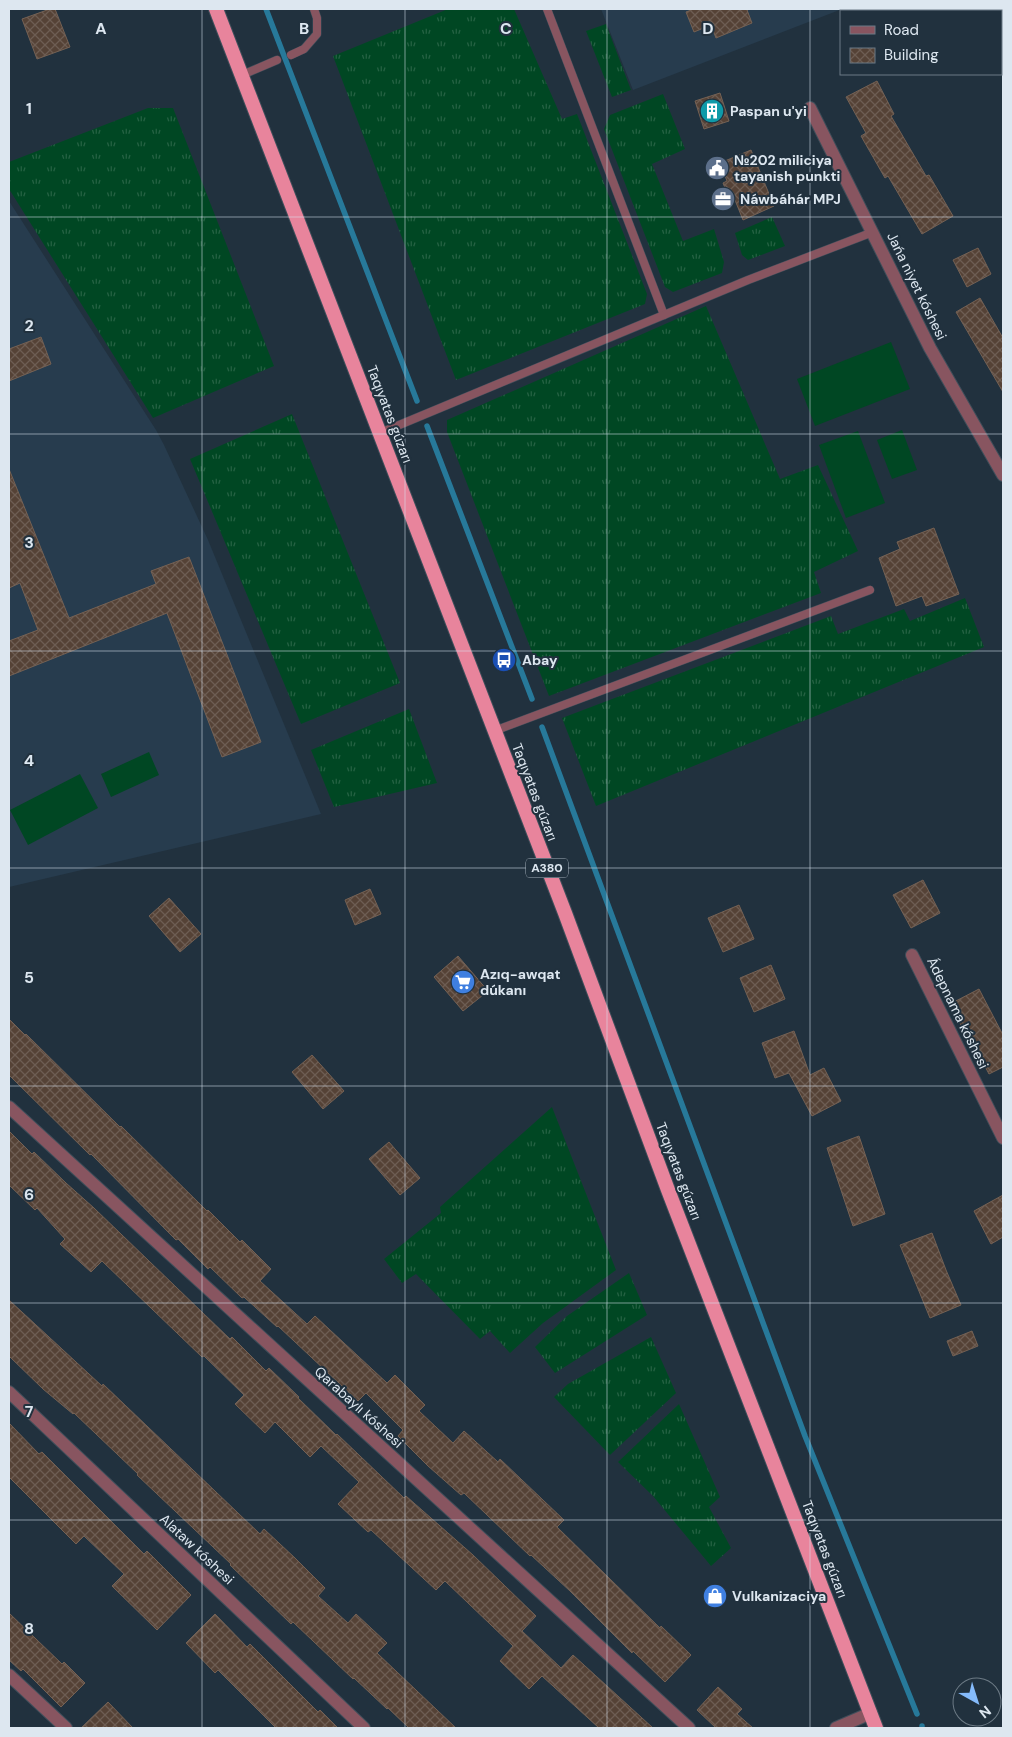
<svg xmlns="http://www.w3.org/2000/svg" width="1012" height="1737" font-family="'DM Sans',sans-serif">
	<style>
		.built { fill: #273c4e }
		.grass { fill: url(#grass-tufts) }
		.pitch { fill: #004723 }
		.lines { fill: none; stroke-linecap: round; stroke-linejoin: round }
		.stream { stroke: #27799a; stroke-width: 5.5 }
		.building { fill: url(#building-cross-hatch); stroke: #746154 }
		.service-casing { stroke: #3f4e5a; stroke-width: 9 }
		.minor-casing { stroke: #3f4e5a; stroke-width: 14 }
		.trunk-casing { stroke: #3f4e5a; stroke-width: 16 }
		.service { stroke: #885560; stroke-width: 8 }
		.minor { stroke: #885560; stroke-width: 12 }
		.trunk { stroke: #e8849c; stroke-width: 14 }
		.grid { fill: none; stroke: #dde7f0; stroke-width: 1; stroke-opacity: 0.55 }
		.labels { text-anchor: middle; stroke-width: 4; stroke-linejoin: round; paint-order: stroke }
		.shield { fill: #21313e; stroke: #a5b0bb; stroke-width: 1 }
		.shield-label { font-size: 12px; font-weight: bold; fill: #dde7f0 }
		.poi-label { font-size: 14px; font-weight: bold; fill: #dde7f0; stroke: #21313e; text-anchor: start }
		.street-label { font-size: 14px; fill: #dde7f0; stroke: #21313e }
		.grid-label { font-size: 16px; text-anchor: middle; font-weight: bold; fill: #dde7f0; stroke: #21313e; stroke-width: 4; stroke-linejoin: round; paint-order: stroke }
	</style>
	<defs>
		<pattern id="grass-tufts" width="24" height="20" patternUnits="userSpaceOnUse" patternTransform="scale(1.25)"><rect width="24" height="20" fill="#004723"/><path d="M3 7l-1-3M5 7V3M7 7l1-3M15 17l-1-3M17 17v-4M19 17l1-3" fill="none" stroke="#256243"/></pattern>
		<pattern id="building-cross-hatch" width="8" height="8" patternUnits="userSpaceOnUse" patternTransform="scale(1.25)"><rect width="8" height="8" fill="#554236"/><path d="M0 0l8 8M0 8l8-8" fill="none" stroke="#6d5d53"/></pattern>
	</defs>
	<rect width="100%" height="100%" fill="#21313e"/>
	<g class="built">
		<path d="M601,9H842L633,90Z"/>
		<path d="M9,201L156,430L164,445L208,540L321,814L9,887Z"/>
	</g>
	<g class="grass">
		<path d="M448,9H514L562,119L577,114L647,294L645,304L456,380L333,56Z"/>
		<path d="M606,24L631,90L612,97L586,31Z"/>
		<path d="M663,94L685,149L652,164L683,241L714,229L724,262L722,273L673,292L665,287L604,129L610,115Z"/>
		<path d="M148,108H173L274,366L153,418L9,189V162Z"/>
		<path d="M772,217L785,246L748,260L742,255L735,233Z"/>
		<path d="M706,306L780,479L818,465L858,551L814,572L821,593L549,696L447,432V420Z"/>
		<path d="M292,414L400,683L301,724L190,459Z"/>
		<path d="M965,598L984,647L596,806L562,718L831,616L838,634L904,609L910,621Z"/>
		<path d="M409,709L437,783L334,807L311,750Z"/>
		<path d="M552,1107L616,1270L543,1323L510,1353L490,1331L480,1339L416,1274L402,1283L384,1259L441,1213L440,1207Z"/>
		<path d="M629,1273L647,1315L555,1373L535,1347L567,1316Z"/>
		<path d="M651,1337L676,1393L610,1455L554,1397L568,1384Z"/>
		<path d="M679,1404L720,1497L709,1507L731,1548L711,1566L653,1496L618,1462Z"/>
	</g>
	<g class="pitch">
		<path d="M891,342L910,389L815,426L797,379Z"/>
		<path d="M902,430L917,470L892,479L877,440Z"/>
		<path d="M858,431L885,503L846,518L819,445Z"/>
		<path d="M149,752L159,775L111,797L101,774Z"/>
		<path d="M80,774L98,808L28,845L10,810Z"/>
	</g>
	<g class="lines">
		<g class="stream">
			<path d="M266,9L417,401"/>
			<path d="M427,426L532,699"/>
			<path d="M542,727L805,1436L917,1714"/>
			<path d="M922,1726V1728"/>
		</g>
	</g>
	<g class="building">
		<path d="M50,9H55L70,47L37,59L22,19Z"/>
		<path d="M694,9H749L747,10L752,23L716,38L711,25L694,32L686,12Z"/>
		<path d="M877,81L894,114L891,116L926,176L929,175L953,216L922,234L888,176L885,178L861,136L866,133L846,97Z"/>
		<path d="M720,93L729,121L704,129L695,101Z"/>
		<path d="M751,150L774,206L743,220L735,200L731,202L727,193L723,183L727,181L720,163Z"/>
		<path d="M978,248L991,274L967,287L953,260Z"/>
		<path d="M980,298L1003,338V392L956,312Z"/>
		<path d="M41,337L51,364L9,381V349Z"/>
		<path d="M9,469L69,618L156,584L151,571L189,557L261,742L222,757L167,613L9,676V641L38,630L20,583L9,588Z"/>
		<path d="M934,528L959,594L926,606L922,596L896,606L879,558L900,549L897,542Z"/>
		<path d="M923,880L940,913L911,928L893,895Z"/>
		<path d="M370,889L381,914L355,925L345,900Z"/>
		<path d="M169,898L201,934L180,952L149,916Z"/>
		<path d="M739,905L754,939L723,952L708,918Z"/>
		<path d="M458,956L488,991L463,1011L434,977Z"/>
		<path d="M771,965L785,999L754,1012L740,978Z"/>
		<path d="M979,989L1003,1035V1067L989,1074L969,1036L967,1037L950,1004Z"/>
		<path d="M9,1019L25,1035L26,1034L120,1127L121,1126L207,1211L208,1210L240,1242L242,1240L271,1269L260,1281L307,1324L315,1316L387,1383L395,1375L425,1405L419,1411L453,1443L464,1431L498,1462L500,1459L564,1520L557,1527L660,1628L661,1626L691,1655L665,1682L633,1651L632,1653L570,1591L531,1555L530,1556L464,1493L461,1495L428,1466L398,1436L403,1430L366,1393L358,1401L278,1326L277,1327L244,1297L242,1298L210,1267L208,1269L178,1239L176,1240L91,1154L90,1155L9,1075Z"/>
		<path d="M794,1031L810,1075L824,1068L841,1101L812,1116L789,1073L775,1078L762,1043Z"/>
		<path d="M312,1055L344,1091L323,1109L292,1072Z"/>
		<path d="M9,1131L32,1154L34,1152L66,1183L94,1208L230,1339L232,1337L266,1371L269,1368L299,1397L298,1398L336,1435L337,1434L404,1498L406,1496L473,1555L536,1616L522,1631L561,1668L573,1655L653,1728H599L542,1676L529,1689L500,1661L513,1646L445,1581L436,1590L371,1530L368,1532L338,1504L359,1482L321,1446L310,1457L275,1422L265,1433L235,1404L244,1395L204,1356L202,1357L102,1261L91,1272L60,1244L65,1239L37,1208L35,1210L9,1185Z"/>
		<path d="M859,1136L885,1214L853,1226L827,1148Z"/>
		<path d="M389,1142L420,1178L400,1195L369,1159Z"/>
		<path d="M1003,1195V1237L991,1244L974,1211Z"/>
		<path d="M932,1233L946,1270L961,1305L930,1318L900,1245Z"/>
		<path d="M9,1300L102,1386L103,1384L260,1534L264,1529L295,1558L325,1588L318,1596L348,1623L356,1614L387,1643L377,1653L456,1728H409L388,1708L387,1709L354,1678L353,1679L293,1622L291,1624L230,1565L231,1564L137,1475L138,1474L74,1413L73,1414L43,1389L9,1356Z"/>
		<path d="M972,1331L978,1346L953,1356L947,1341Z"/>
		<path d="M9,1423L39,1454L42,1452L144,1554L147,1551L191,1595L157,1630L112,1586L124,1574L84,1536L76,1544L9,1477Z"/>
		<path d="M9,1613L62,1664L64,1662L85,1683L61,1707L23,1669L21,1671L9,1660Z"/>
		<path d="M215,1614L247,1647L250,1644L318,1712L320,1710L338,1728H276L218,1670L215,1673L186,1643Z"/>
		<path d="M718,1687L742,1709L737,1714L753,1728H716L697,1710Z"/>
		<path d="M108,1702L133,1728H81Z"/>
	</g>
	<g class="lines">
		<g class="service-casing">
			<g id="service">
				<path d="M547,9L664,315"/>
				<path d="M291,55L304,49L317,34V18L314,9"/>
				<path d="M242,75L277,60"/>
				<path d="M380,433L748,280L873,232"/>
				<path d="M494,731L870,590"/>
			</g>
		</g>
		<g class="minor-casing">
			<g id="minor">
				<path d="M1001,9L1003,13"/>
				<path d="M810,108L930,348L1003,475"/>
				<path d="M912,955L1003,1138"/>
				<path d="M9,1107L689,1728"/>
				<path d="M9,1392L364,1728"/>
				<path d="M9,1675L66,1728"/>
				<path d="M836,1728L871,1713"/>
			</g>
		</g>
		<g class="trunk-casing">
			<path id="trunk" d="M216,9L565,913L668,1190L876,1728"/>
		</g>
		<use href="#service" class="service"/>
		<use href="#minor" class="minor"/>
		<use href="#trunk" class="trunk"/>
	</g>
	<path class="grid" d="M202,9V1728M405,9V1728M607,9V1728M810,9V1728M9,217H1003M9,434H1003M9,651H1003M9,868H1003M9,1086H1003M9,1303H1003M9,1520H1003"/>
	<defs>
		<g id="building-disc" transform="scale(1.25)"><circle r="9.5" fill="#0f9aa8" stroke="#21313e"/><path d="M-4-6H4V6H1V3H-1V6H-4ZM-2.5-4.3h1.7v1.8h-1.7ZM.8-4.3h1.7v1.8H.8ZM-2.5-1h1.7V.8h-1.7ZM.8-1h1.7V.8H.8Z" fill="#fff"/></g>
		<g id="civic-disc" transform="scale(1.25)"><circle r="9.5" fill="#5c6f8a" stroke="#21313e"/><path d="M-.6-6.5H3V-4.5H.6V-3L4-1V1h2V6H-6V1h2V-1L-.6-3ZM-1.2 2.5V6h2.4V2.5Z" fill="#fff"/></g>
		<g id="office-disc" transform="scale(1.25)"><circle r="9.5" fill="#5c6f8a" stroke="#21313e"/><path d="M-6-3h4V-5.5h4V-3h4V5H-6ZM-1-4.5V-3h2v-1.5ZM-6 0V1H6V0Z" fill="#fff"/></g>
		<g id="bus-disc" transform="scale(1.25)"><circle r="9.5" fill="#1a4fb4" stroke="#21313e"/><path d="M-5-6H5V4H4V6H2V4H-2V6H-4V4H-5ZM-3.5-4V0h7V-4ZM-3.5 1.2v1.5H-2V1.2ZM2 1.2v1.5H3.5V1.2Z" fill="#fff"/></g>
		<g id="supermarket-disc" transform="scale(1.25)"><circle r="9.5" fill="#3f7fe0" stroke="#21313e"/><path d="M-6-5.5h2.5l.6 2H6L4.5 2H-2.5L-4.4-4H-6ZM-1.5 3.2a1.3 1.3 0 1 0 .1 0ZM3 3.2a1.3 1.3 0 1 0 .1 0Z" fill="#fff"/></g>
		<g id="shop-disc" transform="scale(1.25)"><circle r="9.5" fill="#3f7fe0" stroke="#21313e"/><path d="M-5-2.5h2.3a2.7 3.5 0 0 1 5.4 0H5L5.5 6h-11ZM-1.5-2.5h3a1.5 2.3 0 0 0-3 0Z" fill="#fff"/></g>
	</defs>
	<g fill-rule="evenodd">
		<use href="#building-disc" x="712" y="111"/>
		<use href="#civic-disc" x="717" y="168"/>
		<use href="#office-disc" x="723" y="199"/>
		<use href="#bus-disc" x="504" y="660"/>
		<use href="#supermarket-disc" x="463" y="982"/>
		<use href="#shop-disc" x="715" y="1596"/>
	</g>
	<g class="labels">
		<rect class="shield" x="526" y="858.5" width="42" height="19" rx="4"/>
		<g class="shield-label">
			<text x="547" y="872">A380</text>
		</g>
		<g class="poi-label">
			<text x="730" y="116">Paspan u'yi</text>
			<text x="734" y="165">№202 miliciya<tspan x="734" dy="16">tayanish punkti</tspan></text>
			<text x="740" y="204">Náwbáhár MPJ</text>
			<text x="522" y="665">Abay</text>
			<text x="480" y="979">Azıq-awqat<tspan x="480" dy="16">dúkanı</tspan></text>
			<text x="732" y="1601">Vulkanizaciya</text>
		</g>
		<g class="street-label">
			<text transform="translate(917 286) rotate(64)" y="5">Jańa niyet kóshesi</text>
			<text transform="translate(390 414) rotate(69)" y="5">Taqıyatas gúzarı</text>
			<text transform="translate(535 792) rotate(69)" y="5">Taqıyatas gúzarı</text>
			<text transform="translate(958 1013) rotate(64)" y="5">Ádepnama kóshesi</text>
			<text transform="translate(679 1171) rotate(69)" y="5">Taqıyatas gúzarı</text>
			<text transform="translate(359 1407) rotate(42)" y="5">Qarabaylı kóshesi</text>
			<text transform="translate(197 1549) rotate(43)" y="5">Alataw kóshesi</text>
			<text transform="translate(825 1549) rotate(69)" y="5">Taqıyatas gúzarı</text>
		</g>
	</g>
	<g class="grid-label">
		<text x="101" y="34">A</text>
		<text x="304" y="34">B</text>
		<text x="506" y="34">C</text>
		<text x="708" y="34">D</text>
		<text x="29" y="114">1</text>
		<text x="29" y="331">2</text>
		<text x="29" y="548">3</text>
		<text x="29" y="766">4</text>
		<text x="29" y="983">5</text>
		<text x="29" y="1200">6</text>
		<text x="29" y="1417">7</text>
		<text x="29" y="1634">8</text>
	</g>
	<rect width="1012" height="1737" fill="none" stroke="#dde7f0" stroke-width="20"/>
	<rect x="840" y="10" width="162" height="65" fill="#21313e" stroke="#6c7a85"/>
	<rect x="850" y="26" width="25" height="8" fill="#885560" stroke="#6c7a85"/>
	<text x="884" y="35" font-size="15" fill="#dde7f0">Road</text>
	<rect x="850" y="48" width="25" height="15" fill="url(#building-cross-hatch)" stroke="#6c7a85"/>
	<text x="884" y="60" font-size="15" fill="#dde7f0">Building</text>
	<g transform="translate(977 1702) rotate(141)"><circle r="24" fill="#21313e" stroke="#6c7a85"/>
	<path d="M0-4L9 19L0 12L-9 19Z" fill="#85bbfb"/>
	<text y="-8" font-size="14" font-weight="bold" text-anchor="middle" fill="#dde7f0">N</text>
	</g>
</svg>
